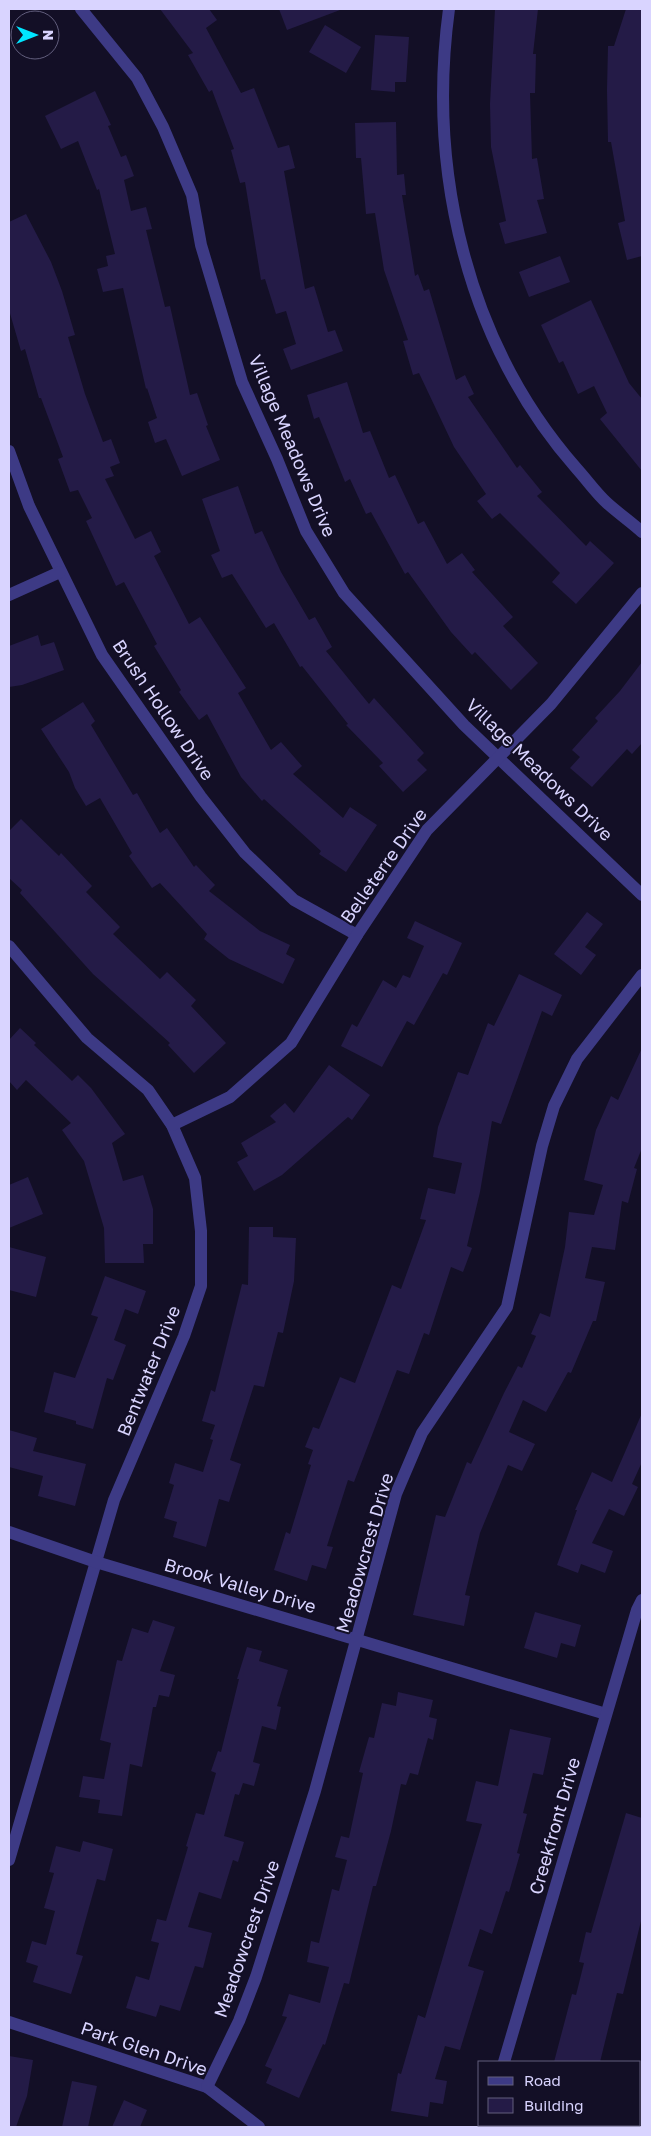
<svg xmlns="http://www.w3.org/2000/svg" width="651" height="2136" font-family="'Golos Text',sans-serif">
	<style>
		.building { fill: #241b47 }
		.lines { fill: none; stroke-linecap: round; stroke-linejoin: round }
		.minor { stroke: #3d3a85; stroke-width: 12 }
		.labels { text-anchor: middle; stroke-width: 4; stroke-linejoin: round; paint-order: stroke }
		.street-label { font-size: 18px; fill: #d9d4ff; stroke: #130f26 }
	</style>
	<rect width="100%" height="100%" fill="#130f26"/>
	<g class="building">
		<path d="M160,9H209L217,20L206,28L241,93L254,88L278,148L289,145L295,168L284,171L305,289L314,286L328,332L335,330L343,351L291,370L283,349L296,344L286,311L276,314L265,279L261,280L245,182L240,183L231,150L234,149L212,90L209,92L188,55L193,53Z"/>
		<path d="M279,9H340V10L287,30Z"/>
		<path d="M495,9H538L533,54H536L535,93H530L532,159L537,158L544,199L537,200L547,233L505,244L499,223L506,221L491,147L490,104Z"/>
		<path d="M626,9H642V256L627,260L618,223L625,221L611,142H608L607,90L608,46H614Z"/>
		<path d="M325,25L361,47L346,73L309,52Z"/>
		<path d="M375,35L409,37L406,82H395V92L371,90Z"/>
		<path d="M95,91L111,125L108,126L121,157L126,155L134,176L124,180L131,211L146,207L152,229L146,230L165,307L170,306L190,395L197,393L208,425L206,426L220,460L182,476L166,439L155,443L148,422L157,418L147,388L146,389L123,288L103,292L97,269L108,266L106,256L115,254L99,189L97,190L78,141L61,149L45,116Z"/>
		<path d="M396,122L397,175L404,174L406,195H402L415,276L418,274L424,291L429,289L456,380L465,375L474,394L468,397L517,468L520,465L542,492L537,496L586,546L590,541L614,563L576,604L552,582L560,573L500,513L492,519L477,501L486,494L454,447L419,373L413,375L403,341L408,340L384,270L375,213L366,214L361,158H356L355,123Z"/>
		<path d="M26,214L51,262L62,291L75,335L68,337L85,394L103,442L111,439L120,463L110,467L114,476L105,479L135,539L151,531L161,552L154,556L189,624L200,617L246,688L238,693L271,750L281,742L302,766L293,774L343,818L350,807L377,825L346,872L319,854L321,851L264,799L262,801L241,777L207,714L199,720L179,692L181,690L154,646L157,644L124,582L116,586L86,521L92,518L78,490L70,492L58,459L63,457L41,398H39L25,349L21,351L9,310V222Z"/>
		<path d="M560,256L570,282L529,297L519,272Z"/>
		<path d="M591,300L629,383L642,399V471L600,419L607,413L594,386L578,394L563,361L559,363L541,325Z"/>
		<path d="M347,382L363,433L370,431L389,478L395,475L418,524L424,521L447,564L462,553L475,570L472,572L513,617L503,626L538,663L511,690L475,652L472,655L451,632L408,572L405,574L371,512L366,514L350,479L345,482L319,417L314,419L307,395Z"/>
		<path d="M238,486L255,534L262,531L281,572L309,620L315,617L332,647L326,651L369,704L374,698L424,753L417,760L427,770L403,792L379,766L383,763L346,725L348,724L302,666L300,667L274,623L266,628L232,574L222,578L211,555L220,551L202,499Z"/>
		<path d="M38,635L41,646L54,642L64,670L22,685L9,687V646Z"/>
		<path d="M642,662V743L632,754L627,749L592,787L570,768L580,757L572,750L598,721L595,718L620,691Z"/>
		<path d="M83,702L95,721L91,725L133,795L137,793L160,833L167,828L194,867L196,865L215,885L209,891L260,931L290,945L286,954L295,959L283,984L229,959L204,939L207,934L160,883L152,888L129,856L132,853L100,798L86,806L75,788L69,772L41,729Z"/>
		<path d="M21,819L59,856L61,853L92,886L86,892L120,927L113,934L160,979L167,972L196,1000L191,1006L226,1043L194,1073L168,1045L170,1043L93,974L20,893L22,890L9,878V831Z"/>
		<path d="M587,912L603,924L585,947L596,955L581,975L554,954Z"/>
		<path d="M415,921L462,943L447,975L443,973L414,1025L407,1021L382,1067L341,1046L352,1024L357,1027L383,980L396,988L403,975L410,978L424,946L407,938Z"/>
		<path d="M519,974L562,995L552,1016L542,1011L501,1124L492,1121L480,1192L467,1246L472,1248L463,1272L451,1267L429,1335L424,1333L409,1374L397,1370L354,1482L348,1480L327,1546L333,1547L326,1569L312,1565L307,1581L274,1570L286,1532L290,1534L311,1465L308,1464L313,1450L305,1447L313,1427L319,1429L340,1377L355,1383L392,1285L401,1289L426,1220L420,1219L428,1188L455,1194L462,1163L433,1157L438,1127L458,1072L468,1075L488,1023L494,1026Z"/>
		<path d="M20,1028L36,1043L34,1045L72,1081L78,1075L91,1088L125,1134L112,1143L123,1181L143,1175L153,1209V1244H143L144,1263H105L104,1228L84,1161L62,1130L71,1123L26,1080L17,1090L9,1081V1040Z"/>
		<path d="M642,1048V1148L634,1168L637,1169L628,1203L622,1201L615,1250L592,1247L585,1278L605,1282L596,1321H593L571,1373L568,1372L546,1412L523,1400L509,1432L535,1444L522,1471L508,1465L480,1533L465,1595L470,1596L464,1626L413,1615L436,1515L445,1517L467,1462L471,1464L504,1393L518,1366L522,1368L536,1336L531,1334L540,1313L550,1317L565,1247L569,1212L594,1215L603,1185L584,1180L596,1130L611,1096L618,1100Z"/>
		<path d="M329,1065L370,1095L352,1120L348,1117L282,1175L254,1191L237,1162L248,1156L241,1143L276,1122L270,1116L285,1103L294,1113Z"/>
		<path d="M28,1177L43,1214L9,1228V1185Z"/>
		<path d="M249,1227H273V1237L296,1238L294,1281L283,1333L278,1332L264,1387L254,1385L230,1460L241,1464L229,1502L219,1499L206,1547L173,1537L177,1522L164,1518L174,1485L169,1483L175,1463L203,1472L213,1440L210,1439L215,1425L202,1421L211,1390L215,1392L242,1284L248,1285Z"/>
		<path d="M9,1247L46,1257L36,1297L9,1290Z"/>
		<path d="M105,1276L146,1291L138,1314L125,1309L114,1340L126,1345L113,1380L107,1378L93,1429L76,1424V1421L44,1412L54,1372L75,1378L98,1317L91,1315Z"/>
		<path d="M642,1413V1462L632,1484L638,1487L624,1516L609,1509L592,1543L613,1551L605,1573L581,1564L578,1573L557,1565L577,1510H575L592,1472L612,1482Z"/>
		<path d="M9,1430L37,1438L33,1451L86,1464L75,1506L38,1496L43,1476L9,1467Z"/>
		<path d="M535,1612L581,1625L575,1647L561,1643L557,1658L524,1648Z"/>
		<path d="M153,1620L175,1627L160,1671L175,1675L169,1697L159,1695L156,1707H153L142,1767L130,1764L122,1816L98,1813L100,1800L79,1797L83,1776L104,1779L111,1743L100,1740L117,1660L122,1661L132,1628L148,1633Z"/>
		<path d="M247,1647L262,1651L259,1661L288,1670L277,1706L281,1707L276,1730L262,1726L253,1762L260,1764L254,1786L243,1783L239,1795L235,1794L224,1836L244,1842L238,1862L233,1860L221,1899L199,1892L188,1927L212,1933L203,1968L195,1966L180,2011L160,2005L156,2017L126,2008L136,1976L149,1980L159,1943L151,1941L157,1919L166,1921L188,1847L186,1846L196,1813L204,1815L216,1773L211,1771L218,1751L221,1752L239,1679H237Z"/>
		<path d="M398,1692L433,1700L429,1717L437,1719L433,1740L428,1738L418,1775L410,1773L406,1785L401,1784L391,1831L376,1886H373L349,1984L344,1983L325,2045L323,2044L299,2098L266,2083L272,2069L265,2066L287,2017L282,2016L289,1994L320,2003L329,1967L307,1962L311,1941L319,1943L332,1889L339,1891L347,1860L335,1857L341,1836L349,1838L363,1773L359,1772L369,1737L374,1738L382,1703L396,1706Z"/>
		<path d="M510,1729L551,1738L543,1775L533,1773L523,1813L527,1814L517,1853L520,1854L509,1892L506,1891L492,1934L480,1929L468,1966L484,1971L460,2050L445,2046L435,2079L447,2081L443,2104L430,2102L428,2117L391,2111L398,2073L401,2074L418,2015L425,2018L482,1824L466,1821L476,1781L498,1786Z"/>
		<path d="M626,1813L642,1818V1917L623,1994L617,1993L600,2062H554L572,1994L576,1995L584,1963L579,1962L586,1932L591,1933Z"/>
		<path d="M83,1841L113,1849L105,1881L97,1879L76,1954L83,1956L71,1994L33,1982L38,1966L26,1962L32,1941L46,1945L55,1911L44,1908L54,1873L49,1872L56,1846L80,1852Z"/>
		<path d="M9,2056L33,2060L27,2096L16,2127H9Z"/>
		<path d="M72,2081L97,2086L88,2127H62Z"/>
		<path d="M124,2100L147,2110L140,2127H112Z"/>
	</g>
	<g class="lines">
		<g class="minor">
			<path d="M81,9L137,78L163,127L192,195L201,245L242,382L277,459L306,531L344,593L464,725L642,895"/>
			<path d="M449,9C427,171 467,344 577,469C587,480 596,493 607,503C618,513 631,522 642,532"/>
			<path d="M9,451L29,506L102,655L201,797L245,853L294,900L357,935"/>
			<path d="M9,595L60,572"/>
			<path d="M9,946L87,1038L148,1090L172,1125L195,1178L201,1231V1286L184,1336L114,1500L9,1860"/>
			<path d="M172,1125L230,1097L291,1043L357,935L427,830L551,704L642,593"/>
			<path d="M9,1532L96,1562L606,1714"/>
			<path d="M9,2022L207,2087L259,2127"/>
			<path d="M504,2062L637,1610L642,1600"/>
			<path d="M207,2087L239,2021L256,1977L315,1791L396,1494L422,1433L507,1307L542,1146L554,1106L577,1059L642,975"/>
			<path d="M485,2127V2125"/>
		</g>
	</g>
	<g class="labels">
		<g class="street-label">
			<text transform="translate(292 446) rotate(67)" y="6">Village Meadows Drive</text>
			<text transform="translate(163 710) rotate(56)" y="6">Brush Hollow Drive</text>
			<text transform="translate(539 770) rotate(44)" y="6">Village Meadows Drive</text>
			<text transform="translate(384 866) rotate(-55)" y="6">Belleterre Drive</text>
			<text transform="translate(149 1371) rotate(-68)" y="6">Bentwater Drive</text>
			<text transform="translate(365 1553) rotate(-74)" y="6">Meadowcrest Drive</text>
			<text transform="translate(240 1586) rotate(16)" y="6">Brook Valley Drive</text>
			<text transform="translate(555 1826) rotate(-74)" y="6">Creekfront Drive</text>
			<text transform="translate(247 1939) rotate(-71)" y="6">Meadowcrest Drive</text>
			<text transform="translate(144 2049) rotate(19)" y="6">Park Glen Drive</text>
		</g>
	</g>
	<rect width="651" height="2136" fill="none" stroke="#d9d4ff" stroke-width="20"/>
	<rect x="478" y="2061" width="162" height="65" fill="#130f26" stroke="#625e7d"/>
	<rect x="488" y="2077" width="25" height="8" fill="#3d3a85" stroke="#625e7d"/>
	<text x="524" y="2086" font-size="15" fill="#d9d4ff">Road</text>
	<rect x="488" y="2098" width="25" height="15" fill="#241b47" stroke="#625e7d"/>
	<text x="524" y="2111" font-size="15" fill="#d9d4ff">Building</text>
	<g transform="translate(35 35) rotate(90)"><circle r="24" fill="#130f26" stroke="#625e7d"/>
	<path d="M0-4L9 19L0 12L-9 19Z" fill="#00e5ff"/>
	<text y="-8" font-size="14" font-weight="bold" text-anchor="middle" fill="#d9d4ff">N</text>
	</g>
</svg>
